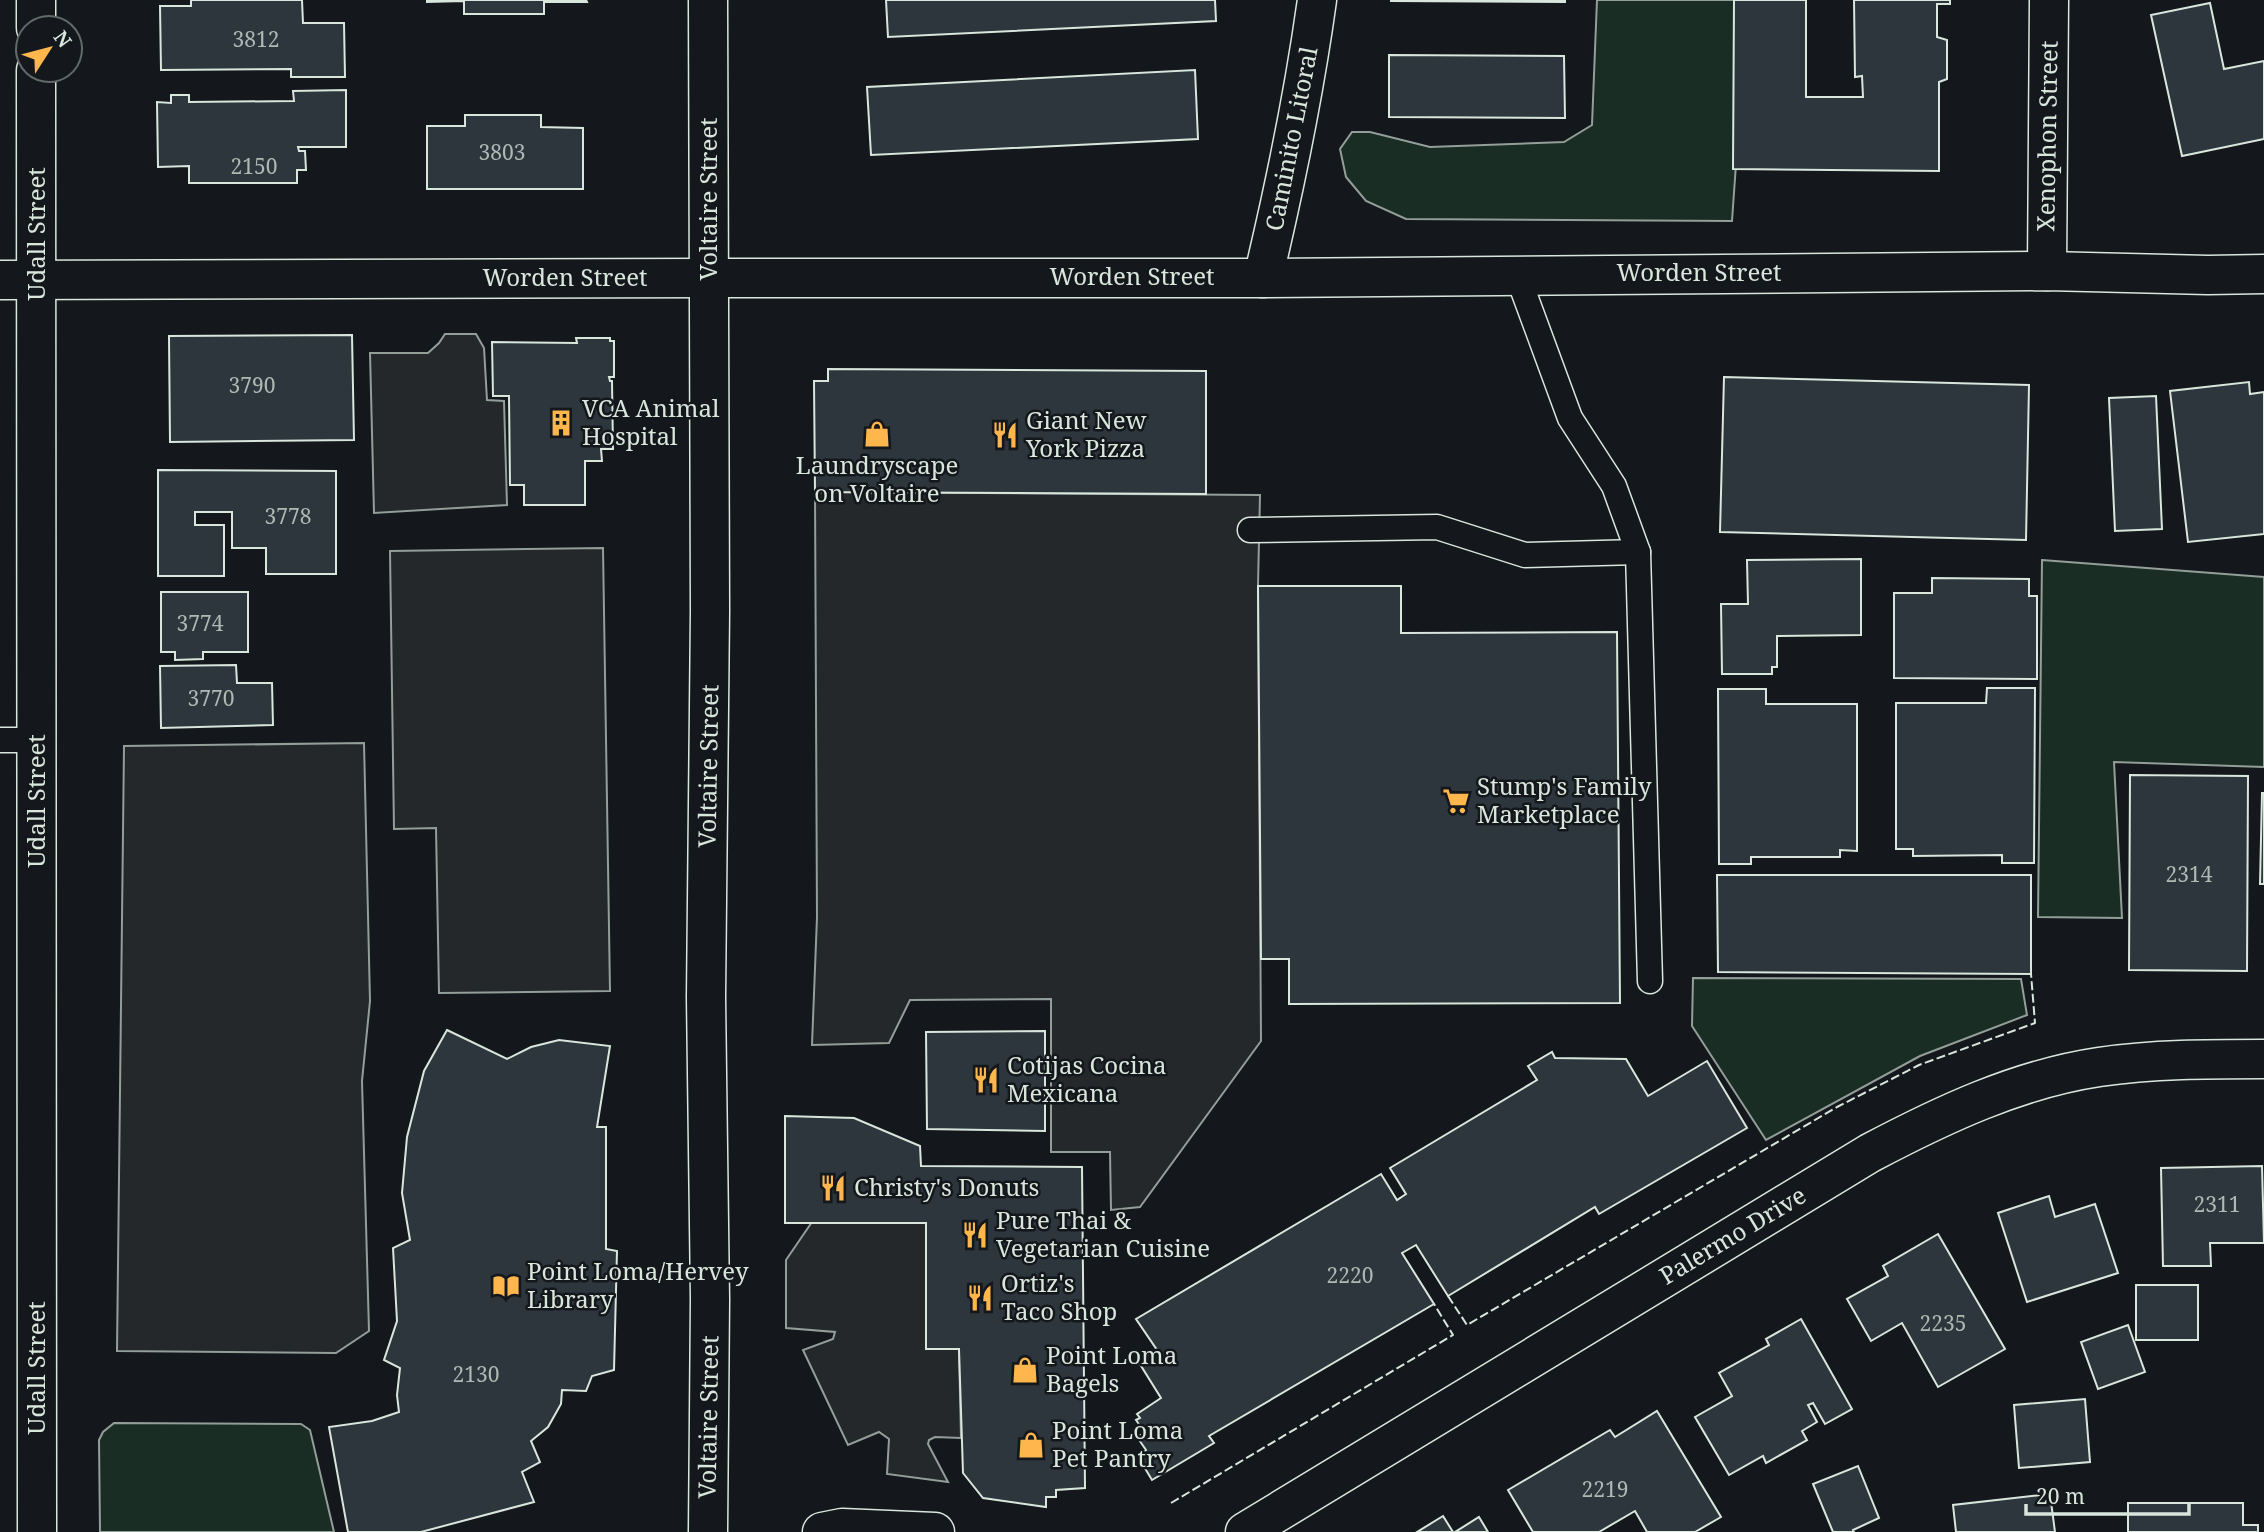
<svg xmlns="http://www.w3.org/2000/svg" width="2264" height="1532" font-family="'Noto Serif',serif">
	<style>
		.green { fill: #1a2d24; stroke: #939e99; stroke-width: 2 }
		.parking { fill: #24282b; stroke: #939e99; stroke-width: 2 }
		.building { fill: #2c363c; stroke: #d8e6dc; stroke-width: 2 }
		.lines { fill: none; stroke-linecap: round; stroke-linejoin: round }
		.service-casing { stroke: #d8e6dc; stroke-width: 27 }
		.minor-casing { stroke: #d8e6dc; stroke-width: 41 }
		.tertiary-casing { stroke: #d8e6dc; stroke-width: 41 }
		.secondary-casing { stroke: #d8e6dc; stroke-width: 41 }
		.service { stroke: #14181c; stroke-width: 24 }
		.minor { stroke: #14181c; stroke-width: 38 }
		.tertiary { stroke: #14181c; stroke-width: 38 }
		.secondary { stroke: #14181c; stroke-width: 38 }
		.fence { stroke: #d8e6dc; stroke-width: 2; stroke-dasharray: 9 3.5; stroke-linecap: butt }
		.labels { text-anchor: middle; stroke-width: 5; stroke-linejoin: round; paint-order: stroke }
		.number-label { font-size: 21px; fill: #adbab4 }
		.street-label { font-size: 24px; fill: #d8e6dc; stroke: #14181c }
		.poi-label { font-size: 24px; fill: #d8e6dc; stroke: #14181c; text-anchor: start }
	</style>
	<rect width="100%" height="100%" fill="#14181c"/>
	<g class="green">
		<path d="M1597,0H1735L1736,164L1732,221L1406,219L1366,201L1346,177L1340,149L1352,132H1370L1430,147L1564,142L1592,125Z"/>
		<path d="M2042,560L2264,577V767L2114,762L2122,918L2038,917Z"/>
		<path d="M1693,978L2021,979L2027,1015L1920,1056L1766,1140L1692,1026Z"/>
		<path d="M114,1423L301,1424L310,1430L334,1532H100L99,1440L103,1432Z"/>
	</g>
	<g class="parking">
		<path d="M445,334H476L484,348L487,400L504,401L507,505L374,513L370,353H428L439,343Z"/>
		<path d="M815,492L1260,495L1258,586L1261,1041L1140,1207L1111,1210L1110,1152H1051V999L910,1000L889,1043L812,1045L817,917Z"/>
		<path d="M603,548L610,991L439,993L436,828L394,829L390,551Z"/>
		<path d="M364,743L370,1001L362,1081L369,1331L336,1353L117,1351L124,746Z"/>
		<path d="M812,1222L926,1223V1348L959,1349L961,1438L935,1437L929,1440L928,1444L948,1482L887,1474L889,1439L879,1432L848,1445L803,1350L833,1339L835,1332L786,1328V1260Z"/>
	</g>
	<g class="building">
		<path d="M191,0H302L303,23H344L345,77H291V69L161,70L160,6H191Z"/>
		<path d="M427,0H586L587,2H544V14H464V1L427,2Z"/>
		<path d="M886,0H1215L1216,21L888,37Z"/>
		<path d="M1391,0H1565V2L1391,1Z"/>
		<path d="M1734,0H1806V97H1863L1862,76L1855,77L1854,0H1950V4H1937V37L1947,40V79L1939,82V171L1733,169Z"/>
		<path d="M2210,3L2224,69L2264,61V139L2182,156L2151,15Z"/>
		<path d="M1389,55L1564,56L1565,118L1389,117Z"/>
		<path d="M1195,70L1198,139L871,155L867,87Z"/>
		<path d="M346,90V147H298L299,151H305L306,170H297V183H189V166L158,167L157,102L171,103V95H189V102L294,101L293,91Z"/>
		<path d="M465,115H541V127L583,128V189H427V126H465Z"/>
		<path d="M352,335L354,440L170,442L169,336Z"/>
		<path d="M576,338H610V341H614V377H609L610,381H612L613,449H601L602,461H585V505H524V485H510L509,396H493L492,342L577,343Z"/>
		<path d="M828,369L1206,371V494L815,492L814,381H828Z"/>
		<path d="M1724,377L2029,385L2026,540L1720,532Z"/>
		<path d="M2249,382L2250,394L2264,392V534L2188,542L2170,391Z"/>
		<path d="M2156,396L2162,529L2115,531L2109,398Z"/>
		<path d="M158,470L336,471V574H266V548H232V512H195V525H224V576H158Z"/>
		<path d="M1861,559V635L1777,636V667H1772V674H1722L1721,604H1748L1747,560Z"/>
		<path d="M1932,578L2029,579V596H2037V679L1894,678V593H1932Z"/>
		<path d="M1258,586H1401V633L1617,632L1620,1003L1289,1004V959H1261Z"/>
		<path d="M161,592H248V652H203V659L175,660V652H161Z"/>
		<path d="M236,665L237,683H272L273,725L161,728L160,666Z"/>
		<path d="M1987,688H2035L2034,863H2002V855L1913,856V849H1896V703H1986Z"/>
		<path d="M1718,689H1766V704H1857V851L1840,850V857H1751V864H1719Z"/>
		<path d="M2130,775L2248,776L2247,971L2129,970Z"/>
		<path d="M2262,793H2264V884H2260Z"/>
		<path d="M1717,875H2031V974L1718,972Z"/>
		<path d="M447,1030L507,1059L531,1047L559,1040L610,1046L597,1127H606V1249L617,1251L614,1370L592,1376L586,1391L562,1390L561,1404L548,1427L531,1441L540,1462L522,1472L534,1502L421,1532H348L329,1427L372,1421L399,1412L397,1395L400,1368L384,1360L397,1321L393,1248L410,1240L402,1193L407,1137L424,1071Z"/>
		<path d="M1045,1031V1131L927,1129L926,1032Z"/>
		<path d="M1552,1052L1555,1058L1626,1059L1648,1096L1707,1061L1747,1128L1599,1214L1595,1207L1448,1296L1416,1245L1402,1253L1434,1304L1209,1436L1214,1443L1152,1480L1140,1460L1142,1453L1146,1450L1137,1437L1145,1433L1136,1420L1140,1418L1137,1414L1161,1398L1138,1361L1157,1350L1136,1319L1381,1174L1397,1200L1406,1194L1390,1168L1537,1080L1528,1066Z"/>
		<path d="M785,1116L854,1118L920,1146L921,1166L1082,1167L1085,1488L1056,1490V1497H1046V1507L983,1498L963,1473L959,1349H926V1223H785Z"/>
		<path d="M2262,1166L2264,1243H2210L2211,1266H2163L2161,1168Z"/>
		<path d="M2049,1196L2055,1217L2095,1204L2118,1273L2027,1302L1998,1213Z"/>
		<path d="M1938,1234L2005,1349L1938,1387L1902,1323L1871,1341L1847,1299L1888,1276L1883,1266Z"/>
		<rect x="2136" y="1285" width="62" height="55"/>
		<path d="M1801,1319L1852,1409L1825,1424L1813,1403L1808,1405L1817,1422L1802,1431L1807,1440L1766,1463L1763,1456L1729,1475L1695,1417L1732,1396L1719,1373L1769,1345L1766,1339Z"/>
		<path d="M2128,1325L2145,1372L2098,1389L2081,1342Z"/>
		<path d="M2085,1399L2090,1462L2019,1468L2014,1405Z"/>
		<path d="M1657,1411L1721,1517L1695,1532H1647L1635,1511L1599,1532H1533L1508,1490L1610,1430L1615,1437Z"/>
		<path d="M1858,1466L1879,1518L1853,1530L1854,1532H1833L1813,1484Z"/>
		<path d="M2050,1494L2055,1532H1956L1953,1505Z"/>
		<path d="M2128,1503H2243V1525H2258V1532H2128Z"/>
		<path d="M1443,1516L1453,1532H1417Z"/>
		<path d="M1479,1517L1488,1532H1455Z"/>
	</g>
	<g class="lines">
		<g class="service-casing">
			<g id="service">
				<path d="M1250,530L1437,527L1525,555L1638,552L1614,486L1570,418L1517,274"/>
				<path d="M1638,552L1650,981"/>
				<path d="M0,740H37"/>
			</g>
		</g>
		<g class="minor-casing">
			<g id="minor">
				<path d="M36,0V28"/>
				<path d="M36,70L37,1532"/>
				<path d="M2047,271L2049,0"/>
				<path d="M1263,278C1285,186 1304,94 1317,0"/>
				<path d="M0,280L709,278"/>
				<path d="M822,1532L842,1528L935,1532"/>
				<path d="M1245,1532L1870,1153C1942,1115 2018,1079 2099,1067C2153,1059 2209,1059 2264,1059"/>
			</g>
		</g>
		<g class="tertiary-casing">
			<path id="tertiary" d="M709,278H1263L2047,271L2208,275L2264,274"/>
		</g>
		<g class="secondary-casing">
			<path id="secondary" d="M708,1532L710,1299L706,997L710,611L708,0"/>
		</g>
		<use href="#service" class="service"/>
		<use href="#minor" class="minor"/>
		<use href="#tertiary" class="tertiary"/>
		<use href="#secondary" class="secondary"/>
		<g class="fence">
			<path d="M1448,1296L1467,1325L1837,1107L1919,1065L2035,1023L2031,974"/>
			<path d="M1171,1503L1453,1335L1434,1304"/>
		</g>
	</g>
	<defs>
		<g id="building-bare" transform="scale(2.1)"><path d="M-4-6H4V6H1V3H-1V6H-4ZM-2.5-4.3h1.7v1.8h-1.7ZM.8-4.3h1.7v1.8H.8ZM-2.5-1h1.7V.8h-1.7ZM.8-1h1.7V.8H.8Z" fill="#ffb74d" stroke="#14181c" stroke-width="2.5" paint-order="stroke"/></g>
		<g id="shop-bare" transform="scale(2.1)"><path d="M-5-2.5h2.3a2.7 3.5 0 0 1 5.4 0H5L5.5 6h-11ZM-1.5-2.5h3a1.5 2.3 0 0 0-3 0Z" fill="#ffb74d" stroke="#14181c" stroke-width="2.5" paint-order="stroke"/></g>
		<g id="restaurant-bare" transform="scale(2.1)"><path d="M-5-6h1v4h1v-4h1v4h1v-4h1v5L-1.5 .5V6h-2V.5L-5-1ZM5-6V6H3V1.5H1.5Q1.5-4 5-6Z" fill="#ffb74d" stroke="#14181c" stroke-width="2.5" paint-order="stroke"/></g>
		<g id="supermarket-bare" transform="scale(2.1)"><path d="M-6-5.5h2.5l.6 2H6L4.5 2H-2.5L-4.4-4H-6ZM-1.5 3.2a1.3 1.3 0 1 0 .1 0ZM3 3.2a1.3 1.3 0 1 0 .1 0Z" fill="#ffb74d" stroke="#14181c" stroke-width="2.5" paint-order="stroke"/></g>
		<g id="library-bare" transform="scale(2.1)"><path d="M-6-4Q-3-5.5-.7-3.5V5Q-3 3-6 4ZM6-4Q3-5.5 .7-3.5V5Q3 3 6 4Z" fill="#ffb74d" stroke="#14181c" stroke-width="2.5" paint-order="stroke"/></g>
	</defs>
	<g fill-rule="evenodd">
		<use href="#building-bare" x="561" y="423"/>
		<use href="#shop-bare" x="877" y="434"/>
		<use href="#restaurant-bare" x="1005" y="435"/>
		<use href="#supermarket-bare" x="1456" y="801"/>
		<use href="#restaurant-bare" x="986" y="1080"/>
		<use href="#restaurant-bare" x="833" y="1188"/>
		<use href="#restaurant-bare" x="975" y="1235"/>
		<use href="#library-bare" x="506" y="1286"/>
		<use href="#restaurant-bare" x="980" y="1298"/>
		<use href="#shop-bare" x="1025" y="1370"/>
		<use href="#shop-bare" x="1031" y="1445"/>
	</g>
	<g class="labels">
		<g class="number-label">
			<text x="256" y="47">3812</text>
			<text x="502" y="160">3803</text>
			<text x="254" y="174">2150</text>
			<text x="252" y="393">3790</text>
			<text x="288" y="524">3778</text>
			<text x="200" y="631">3774</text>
			<text x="211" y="706">3770</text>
			<text x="2189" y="882">2314</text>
			<text x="2217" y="1212">2311</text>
			<text x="1350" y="1283">2220</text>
			<text x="1943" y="1331">2235</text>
			<text x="476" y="1382">2130</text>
			<text x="1605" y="1497">2219</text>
		</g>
		<g class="street-label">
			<text transform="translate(2048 136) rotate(-89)" y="8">Xenophon Street</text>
			<text transform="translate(1292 139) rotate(-79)" y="8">Caminito Litoral</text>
			<text transform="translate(709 199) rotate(-90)" y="8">Voltaire Street</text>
			<text transform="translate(37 234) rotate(-90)" y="8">Udall Street</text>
			<text x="1699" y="281">Worden Street</text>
			<text x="1132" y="285">Worden Street</text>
			<text x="565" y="286">Worden Street</text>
			<text transform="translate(709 766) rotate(-89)" y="8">Voltaire Street</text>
			<text transform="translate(37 801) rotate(-90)" y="8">Udall Street</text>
			<text transform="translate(1733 1236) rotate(-31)" y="8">Palermo Drive</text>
			<text transform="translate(37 1368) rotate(-90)" y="8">Udall Street</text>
			<text transform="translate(709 1417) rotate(-89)" y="8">Voltaire Street</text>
		</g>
		<g class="poi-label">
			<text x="582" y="417">VCA Animal<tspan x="582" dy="28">Hospital</tspan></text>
			<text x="1026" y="429">Giant New<tspan x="1026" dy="28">York Pizza</tspan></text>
			<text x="877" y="474" text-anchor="middle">Laundryscape<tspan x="877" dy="28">on Voltaire</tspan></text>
			<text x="1477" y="795">Stump's Family<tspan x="1477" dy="28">Marketplace</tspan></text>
			<text x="1007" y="1074">Cotijas Cocina<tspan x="1007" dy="28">Mexicana</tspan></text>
			<text x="854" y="1196">Christy's Donuts</text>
			<text x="996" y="1229">Pure Thai &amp;<tspan x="996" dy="28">Vegetarian Cuisine</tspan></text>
			<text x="527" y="1280">Point Loma/Hervey<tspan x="527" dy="28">Library</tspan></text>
			<text x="1001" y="1292">Ortiz's<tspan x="1001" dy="28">Taco Shop</tspan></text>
			<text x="1046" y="1364">Point Loma<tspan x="1046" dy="28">Bagels</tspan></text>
			<text x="1052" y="1439">Point Loma<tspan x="1052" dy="28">Pet Pantry</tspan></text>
		</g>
	</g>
	<g transform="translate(49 49) rotate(54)"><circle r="33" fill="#14181c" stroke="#626a69" stroke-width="2"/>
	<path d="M0-5L12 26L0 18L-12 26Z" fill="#ffb74d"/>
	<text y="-10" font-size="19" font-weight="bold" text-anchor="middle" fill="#d8e6dc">N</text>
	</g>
	<path d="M2026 1504v10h163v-10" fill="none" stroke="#d8e6dc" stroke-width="3.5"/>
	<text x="2036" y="1504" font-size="21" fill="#d8e6dc" stroke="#14181c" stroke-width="5" paint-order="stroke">20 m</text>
</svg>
